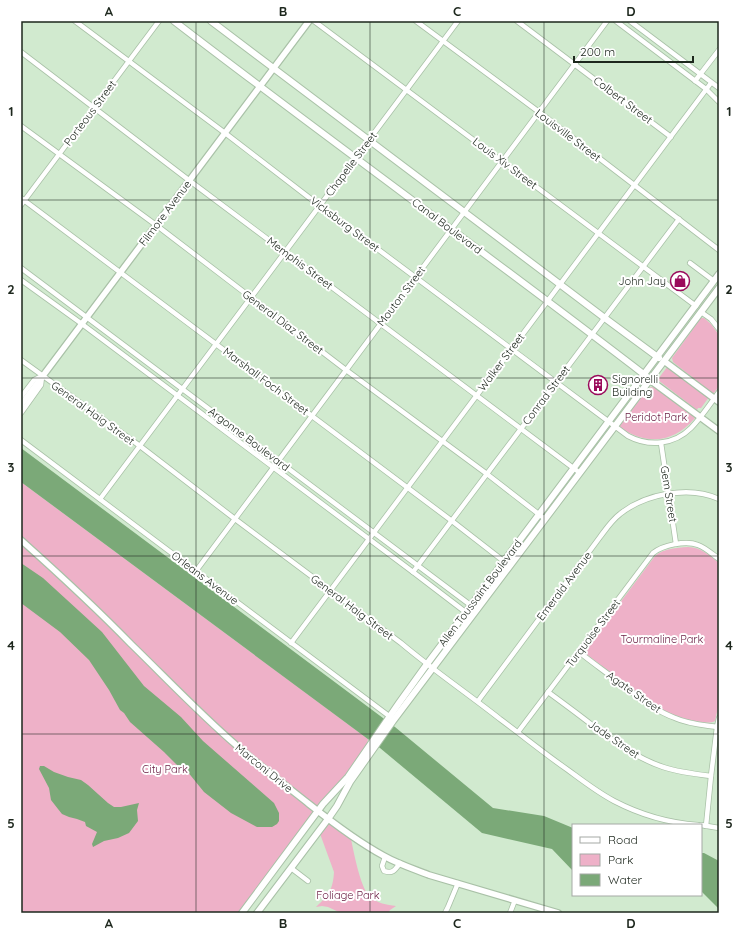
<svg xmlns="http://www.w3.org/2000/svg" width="740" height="934" font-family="Quicksand,sans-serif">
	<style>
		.green { fill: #eeb1c8 }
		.water { fill: #7ba978 }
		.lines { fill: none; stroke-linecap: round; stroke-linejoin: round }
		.minor-casing { stroke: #a9c1a7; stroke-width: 6 }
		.tertiary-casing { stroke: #a9c1a7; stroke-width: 8 }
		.secondary-casing { stroke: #a9c1a7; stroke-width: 8 }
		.minor { stroke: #fff; stroke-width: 4.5 }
		.tertiary { stroke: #fff; stroke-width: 5.5 }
		.secondary { stroke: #fff; stroke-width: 6 }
		.grid { fill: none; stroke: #1d271d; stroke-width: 1; stroke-opacity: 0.55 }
		.labels { text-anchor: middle; stroke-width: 4; stroke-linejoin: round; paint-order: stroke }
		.street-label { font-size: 11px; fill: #1d271d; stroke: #fff }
		.poi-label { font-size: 11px; fill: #1d271d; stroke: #fff; text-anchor: end }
		.park-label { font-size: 11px; fill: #681b41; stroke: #fff }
		.neatline { fill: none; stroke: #1d271d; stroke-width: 1.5 }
		.grid-label { font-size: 13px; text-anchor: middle; font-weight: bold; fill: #1d271d }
	</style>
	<rect width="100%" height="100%" fill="#d1eacf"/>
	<g class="green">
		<path d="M701,318H704L711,324L719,335V386L714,393H712L673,362L672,358Z"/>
		<path d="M668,366L709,397L701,408H698L697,410L658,380V379Z"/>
		<path d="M652,387L655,388L693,416L695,418C674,443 646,446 620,427V425L649,388Z"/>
		<path d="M21,482L368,739L365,753L242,913H21Z"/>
		<path d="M688,547C701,547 710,556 719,563V703L715,721C706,726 678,717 669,713C662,709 656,706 650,702L586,654L585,651L586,648L655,556C665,548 676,548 688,547Z"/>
		<path d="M328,819L350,834C353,848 360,888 370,897C377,903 387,905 396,906L390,910L388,913H341L328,907L322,906L316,907C329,895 333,889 334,872L319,831Z"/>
	</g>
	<g class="water">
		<path d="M21,448L395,727L493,808L544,816L573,828V871L552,849L482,833L380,748L21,482Z"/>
		<path d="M21,563L43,578L90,621L102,632L144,686L181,717L203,741L274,803L279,813V821L277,824L272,827H257L231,813L204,792L187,771L178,766L164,752L130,722L124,713L120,710L109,690L89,660L60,632L21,603Z"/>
		<path d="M40,766H44L54,772L68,777L81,780L88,785L108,803L114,807H121L139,803L137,810L138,821L129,833L118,838L104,841L93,847L92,844L97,832L86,826L85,822L77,819L69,817L62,814L58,809L51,800L49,788L39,769Z"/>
		<path d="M701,853H704L719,861V909L701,891Z"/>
	</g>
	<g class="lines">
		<g class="minor-casing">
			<g id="minor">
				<path d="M75,21L225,133L320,206L628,436C649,447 674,445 691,428C701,418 710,404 719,392"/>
				<path d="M314,21L696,306"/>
				<path d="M416,21L539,112L719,250"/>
				<path d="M517,21L671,137"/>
				<path d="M616,21L706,89L719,102"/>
				<path d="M630,21L719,88"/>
				<path d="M21,52L190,181L580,473"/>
				<path d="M695,81L719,50"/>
				<path d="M21,126L156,225L346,370L487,474L545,519"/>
				<path d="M21,198L452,521L510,566"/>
				<path d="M21,205L159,21"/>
				<path d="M690,263L714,281"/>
				<path d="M21,268L477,610"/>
				<path d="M21,280L82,324L413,572L468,614"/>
				<path d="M701,312L711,319L719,329"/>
				<path d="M21,360L140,446L235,519L401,643C433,670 467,693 500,719C523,736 545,754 568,770C583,781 597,792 614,801C639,814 669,823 698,825"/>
				<path d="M21,397L34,380L42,376"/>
				<path d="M21,413L41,385L42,377"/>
				<path d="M21,440L389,716"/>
				<path d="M661,443L676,544"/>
				<path d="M100,499L458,21"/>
				<path d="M196,571L607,21"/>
				<path d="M413,572L679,219"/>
				<path d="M291,643L711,83"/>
				<path d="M579,652C594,664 610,675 625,687C641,699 656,711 675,718C688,724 703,725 717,727"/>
				<path d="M548,692C563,703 578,714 592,725C614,741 636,758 663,767C678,772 694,774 711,776"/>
				<path d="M478,701L600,537C606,529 612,520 620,514C645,494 689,485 719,499"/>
				<path d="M518,732L653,553C663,545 686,540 698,545C706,548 712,554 719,559"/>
				<path d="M701,825L719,828"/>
				<path d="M706,826L711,776L717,727L719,718"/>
				<path d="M385,857L382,866L384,871C393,874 395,870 400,863"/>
				<path d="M291,868L308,881"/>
				<path d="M445,913L448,907L458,883"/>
				<path d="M510,913L515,900"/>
			</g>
		</g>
		<g class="tertiary-casing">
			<g id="tertiary">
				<path d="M664,361L719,402"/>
				<path d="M650,380L719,431"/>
				<path d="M21,405L309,21"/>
				<path d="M21,540C59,574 96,608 131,644C166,678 200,714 236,745C260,766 285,785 309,804C333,823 358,842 384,856C398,864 414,869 429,875L558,913"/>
			</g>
		</g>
		<g class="secondary-casing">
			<g id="secondary">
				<path d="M174,21C330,141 490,256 646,376"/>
				<path d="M211,21L602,316L659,358"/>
				<path d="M242,913L323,804L348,777L399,703L427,664L719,274"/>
				<path d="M257,913L328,819L337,806L350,782L393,721L719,288"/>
			</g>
		</g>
		<use href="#minor" class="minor"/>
		<use href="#tertiary" class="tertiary"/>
		<use href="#secondary" class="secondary"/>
	</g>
	<path class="grid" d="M196,21V913M370,21V913M544,21V913M21,200H719M21,378H719M21,556H719M21,734H719"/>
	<defs>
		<g id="shop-ring" transform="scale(1)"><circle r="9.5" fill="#fff" stroke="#9a0a5b" stroke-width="1.5"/><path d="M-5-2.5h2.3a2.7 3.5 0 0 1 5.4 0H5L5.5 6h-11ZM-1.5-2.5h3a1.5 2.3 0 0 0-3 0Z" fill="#9a0a5b"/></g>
		<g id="building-ring" transform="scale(1)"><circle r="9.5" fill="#fff" stroke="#9a0a5b" stroke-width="1.5"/><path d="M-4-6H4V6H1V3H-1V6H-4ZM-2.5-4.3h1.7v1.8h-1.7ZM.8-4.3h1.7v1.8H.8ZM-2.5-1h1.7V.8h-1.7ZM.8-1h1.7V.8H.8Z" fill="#9a0a5b"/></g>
	</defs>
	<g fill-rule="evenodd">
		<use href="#shop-ring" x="680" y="281"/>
		<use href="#building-ring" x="598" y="385"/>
	</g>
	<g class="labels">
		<g class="street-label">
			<text transform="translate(623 100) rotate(37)" y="4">Colbert Street</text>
			<text transform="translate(90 113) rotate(-53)" y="4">Porteous Street</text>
			<text transform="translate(568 135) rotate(37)" y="4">Louisville Street</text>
			<text transform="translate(505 163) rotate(37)" y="4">Louis Xiv Street</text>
			<text transform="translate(351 164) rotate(-53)" y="4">Chapelle Street</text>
			<text transform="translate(165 213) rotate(-53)" y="4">Filmore Avenue</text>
			<text transform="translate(345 224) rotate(37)" y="4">Vicksburg Street</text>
			<text transform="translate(447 226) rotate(37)" y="4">Canal Boulevard</text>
			<text transform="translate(300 263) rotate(37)" y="4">Memphis Street</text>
			<text transform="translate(401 296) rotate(-53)" y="4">Mouton Street</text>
			<text transform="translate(283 322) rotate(37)" y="4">General Diaz Street</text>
			<text transform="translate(501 362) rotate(-53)" y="4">Walker Street</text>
			<text transform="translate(266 381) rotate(37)" y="4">Marshall Foch Street</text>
			<text transform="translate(546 395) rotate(-53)" y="4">Conrad Street</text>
			<text transform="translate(93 413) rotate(36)" y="4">General Haig Street</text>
			<text transform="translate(249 439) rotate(37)" y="4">Argonne Boulevard</text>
			<text transform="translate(669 494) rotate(81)" y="4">Gem Street</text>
			<text transform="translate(205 578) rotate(37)" y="4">Orleans Avenue</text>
			<text transform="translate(564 586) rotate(-53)" y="4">Emerald Avenue</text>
			<text transform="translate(480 593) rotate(-53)" y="4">Allen Toussaint Boulevard</text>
			<text transform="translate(352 607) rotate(37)" y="4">General Haig Street</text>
			<text transform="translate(593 633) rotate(-53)" y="4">Turquoise Street</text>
			<text transform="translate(634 692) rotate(35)" y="4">Agate Street</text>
			<text transform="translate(614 739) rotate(34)" y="4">Jade Street</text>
			<text transform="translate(264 768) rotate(39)" y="4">Marconi Drive</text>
		</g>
		<g class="poi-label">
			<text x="666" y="285">John Jay</text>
			<text x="612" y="383" text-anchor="start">Signorelli<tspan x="612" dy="13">Building</tspan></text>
		</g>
		<g class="park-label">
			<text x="656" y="421">Peridot Park</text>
			<text x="662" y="643">Tourmaline Park</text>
			<text x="165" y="773">City Park</text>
			<text x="348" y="899">Foliage Park</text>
		</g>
	</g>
	<rect width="740" height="934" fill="none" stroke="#ffffff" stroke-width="44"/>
	<rect x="572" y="824" width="130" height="72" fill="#ffffff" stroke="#a5a9a5"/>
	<rect x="580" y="837" width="20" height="6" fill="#ffffff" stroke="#a5a9a5"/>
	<text x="608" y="844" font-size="12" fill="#1d271d">Road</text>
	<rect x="580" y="854" width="20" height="12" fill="#eeb1c8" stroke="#a5a9a5"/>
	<text x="608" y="864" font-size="12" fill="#1d271d">Park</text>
	<rect x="580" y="874" width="20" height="12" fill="#7ba978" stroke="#a5a9a5"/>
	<text x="608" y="884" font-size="12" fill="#1d271d">Water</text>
	<path d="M574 56v6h119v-6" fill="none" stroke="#1d271d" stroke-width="2"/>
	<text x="580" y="56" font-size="12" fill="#1d271d" stroke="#ffffff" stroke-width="3" paint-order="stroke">200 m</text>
	<rect x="22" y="22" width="696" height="890" class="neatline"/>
	<g class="grid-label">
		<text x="109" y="16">A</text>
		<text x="283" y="16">B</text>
		<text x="457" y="16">C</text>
		<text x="631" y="16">D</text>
		<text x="11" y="116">1</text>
		<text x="729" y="116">1</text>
		<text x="11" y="294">2</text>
		<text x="729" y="294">2</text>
		<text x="11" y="472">3</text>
		<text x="729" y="472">3</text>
		<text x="11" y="650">4</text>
		<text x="729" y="650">4</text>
		<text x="11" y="828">5</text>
		<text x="729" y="828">5</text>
		<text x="109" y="928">A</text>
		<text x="283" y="928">B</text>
		<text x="457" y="928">C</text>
		<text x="631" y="928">D</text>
	</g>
</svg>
